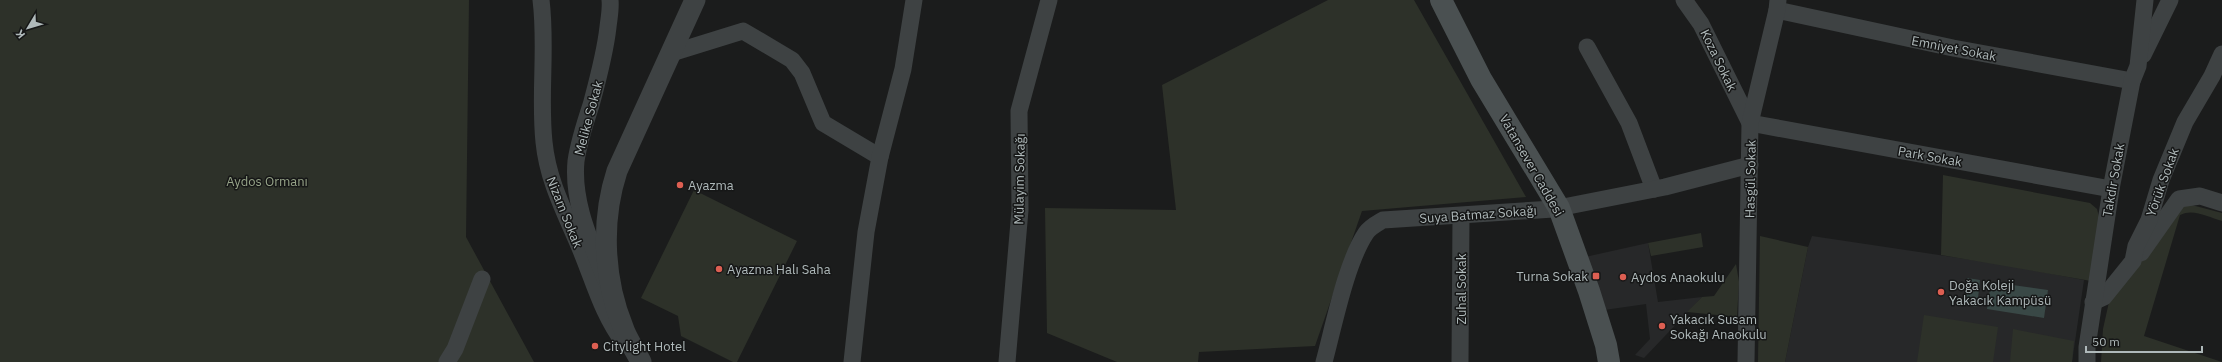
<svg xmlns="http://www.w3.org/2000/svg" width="2222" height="362" font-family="'IBM Plex Sans',sans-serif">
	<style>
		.built { fill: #272829 }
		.green { fill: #2d3129 }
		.water { fill: #394846 }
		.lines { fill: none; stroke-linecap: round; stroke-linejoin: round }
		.minor { stroke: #3e4243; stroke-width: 17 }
		.tertiary { stroke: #3e4243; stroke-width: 21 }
		.secondary { stroke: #4a5051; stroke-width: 22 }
		.poi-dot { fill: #dd5f52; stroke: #161717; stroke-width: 1.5 }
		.labels { text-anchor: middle; stroke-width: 3; stroke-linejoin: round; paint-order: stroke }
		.street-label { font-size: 13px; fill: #afb9ba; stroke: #161717 }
		.park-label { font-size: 13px; fill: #96a388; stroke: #161717 }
		.poi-label { font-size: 13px; fill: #afb9ba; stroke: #161717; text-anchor: start }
	</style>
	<rect width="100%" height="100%" fill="#1b1c1c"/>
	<g class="built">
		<path d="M1812,236L2006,265L2084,280L2072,362H1785L1808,247Z"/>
		<path d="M1648,243L1658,302L1702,297L1644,358L1635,355L1650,339L1646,304L1604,310L1585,257Z"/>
	</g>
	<g class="green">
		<path d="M0,0H469L466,237L534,362H0Z"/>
		<path d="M1328,0H1414L1526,197L1362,211L1315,346L1199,352L1198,362H1117L1047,333L1045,208L1176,210L1162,85Z"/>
		<path d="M1943,175L2090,203L2097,209L2100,221L2091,281L1941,255Z"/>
		<path d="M694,190L797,241L737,362H733L681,336L678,316L641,298Z"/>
		<path d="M2188,204L2222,213V221C2208,217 2193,208 2180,215L2144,336L2222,362H2101L2103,329L2109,302L2164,232L2180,207Z"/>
		<path d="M1701,233L1703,247L1651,256L1648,243Z"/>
		<path d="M1760,236L1808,247L1785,362H1758Z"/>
		<path d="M1736,264L1739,282L1737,317L1687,312L1702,297L1714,296Z"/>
		<path d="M1924,315L1998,327L1993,362H1917Z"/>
		<path d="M2013,329L2074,341L2072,362H2010Z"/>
	</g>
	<g class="water">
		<path d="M1967,278L1980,280L1977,307L1964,305Z"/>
		<path d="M1991,282L2048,290L2044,318L1987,309Z"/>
	</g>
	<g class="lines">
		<g class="minor">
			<path d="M541,0C547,47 539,95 544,142C548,183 567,216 582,253C595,285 603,315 624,343"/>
			<path d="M1684,0L1701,24L1750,123L2111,189"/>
			<path d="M1777,10L1953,48L2132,81"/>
			<path d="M1587,47L1629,123L1654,189"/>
			<path d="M672,53L743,31L792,60L802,73L823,123L880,157"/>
			<path d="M2143,55L2170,0"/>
			<path d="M2141,253L2179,199L2200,196L2222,203"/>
			<path d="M606,281C591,242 572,203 576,161C579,141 585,123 591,105C598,79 605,54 608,27C609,18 611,9 610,0"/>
			<path d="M2093,302L2104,297L2133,261L2136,246L2149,220L2161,180L2185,122L2212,76L2222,54"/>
			<path d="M447,362L455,349L482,279"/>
			<path d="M852,362L866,232L880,157L903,69L914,0"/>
			<path d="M1007,362L1020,210L1019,111L1049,0"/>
			<path d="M1324,362C1334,325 1346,263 1366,233C1370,227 1378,223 1383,220L1553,209L1665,187L1750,165"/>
			<path d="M1460,362L1461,216"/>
			<path d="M1746,362L1750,123L1777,10L1778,0"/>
			<path d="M2087,362V347L2111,189L2132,81L2138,66L2145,0"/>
		</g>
		<path class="tertiary" d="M641,362C635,350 627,339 623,327C603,278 601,220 617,171L695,0"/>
		<path class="secondary" d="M1441,0L1481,79L1559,208L1589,291L1606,345L1609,362"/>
	</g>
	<g class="poi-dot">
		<circle cx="680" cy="185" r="4"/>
		<circle cx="719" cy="269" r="4"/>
		<rect x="1592" y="272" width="8" height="8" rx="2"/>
		<circle cx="1623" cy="277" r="4"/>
		<circle cx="1941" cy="292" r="4"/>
		<circle cx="1662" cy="326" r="4"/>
		<circle cx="595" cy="346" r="4"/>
	</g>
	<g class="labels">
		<g class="street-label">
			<text transform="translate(1954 48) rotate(11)" y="5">Emniyet Sokak</text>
			<text transform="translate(1719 60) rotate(64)" y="5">Koza Sokak</text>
			<text transform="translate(588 118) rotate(-75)" y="5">Melike Sokak</text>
			<text transform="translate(1930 156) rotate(10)" y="5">Park Sokak</text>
			<text transform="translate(1532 165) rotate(60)" y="5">Vatansever Caddesi</text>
			<text transform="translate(1019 179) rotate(-89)" y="5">Mülayim Sokağı</text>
			<text transform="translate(1750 179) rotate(-89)" y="5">Hasgül Sokak</text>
			<text transform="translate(2113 180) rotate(-80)" y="5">Takdir Sokak</text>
			<text transform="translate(2162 182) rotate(-70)" y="5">Yörük Sokak</text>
			<text transform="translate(565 212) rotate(68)" y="5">Nizam Sokak</text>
			<text transform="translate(1478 214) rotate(-4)" y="5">Suya Batmaz Sokağı</text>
			<text transform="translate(1461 289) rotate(-90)" y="5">Zuhal Sokak</text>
		</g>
		<g class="park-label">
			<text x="267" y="186">Aydos Ormanı</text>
		</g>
		<g class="poi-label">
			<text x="688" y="190">Ayazma</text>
			<text x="727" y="274">Ayazma Halı Saha</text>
			<text x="1588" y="281" text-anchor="end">Turna Sokak</text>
			<text x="1631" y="282">Aydos Anaokulu</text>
			<text x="1949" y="290">Doğa Koleji<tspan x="1949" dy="15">Yakacık Kampüsü</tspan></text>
			<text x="1670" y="324">Yakacık Susam<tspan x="1670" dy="15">Sokağı Anaokulu</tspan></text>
			<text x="603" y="351">Citylight Hotel</text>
		</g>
	</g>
	<g transform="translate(28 28) rotate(232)" stroke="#161717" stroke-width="3" paint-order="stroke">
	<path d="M0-3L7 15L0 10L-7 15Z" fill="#afb9ba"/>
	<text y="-6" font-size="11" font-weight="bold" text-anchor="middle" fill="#afb9ba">K</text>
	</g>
	<path d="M2086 346v6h116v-6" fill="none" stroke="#afb9ba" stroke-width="2"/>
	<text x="2092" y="346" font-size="12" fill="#afb9ba" stroke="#161717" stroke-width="3" paint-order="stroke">50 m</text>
</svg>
